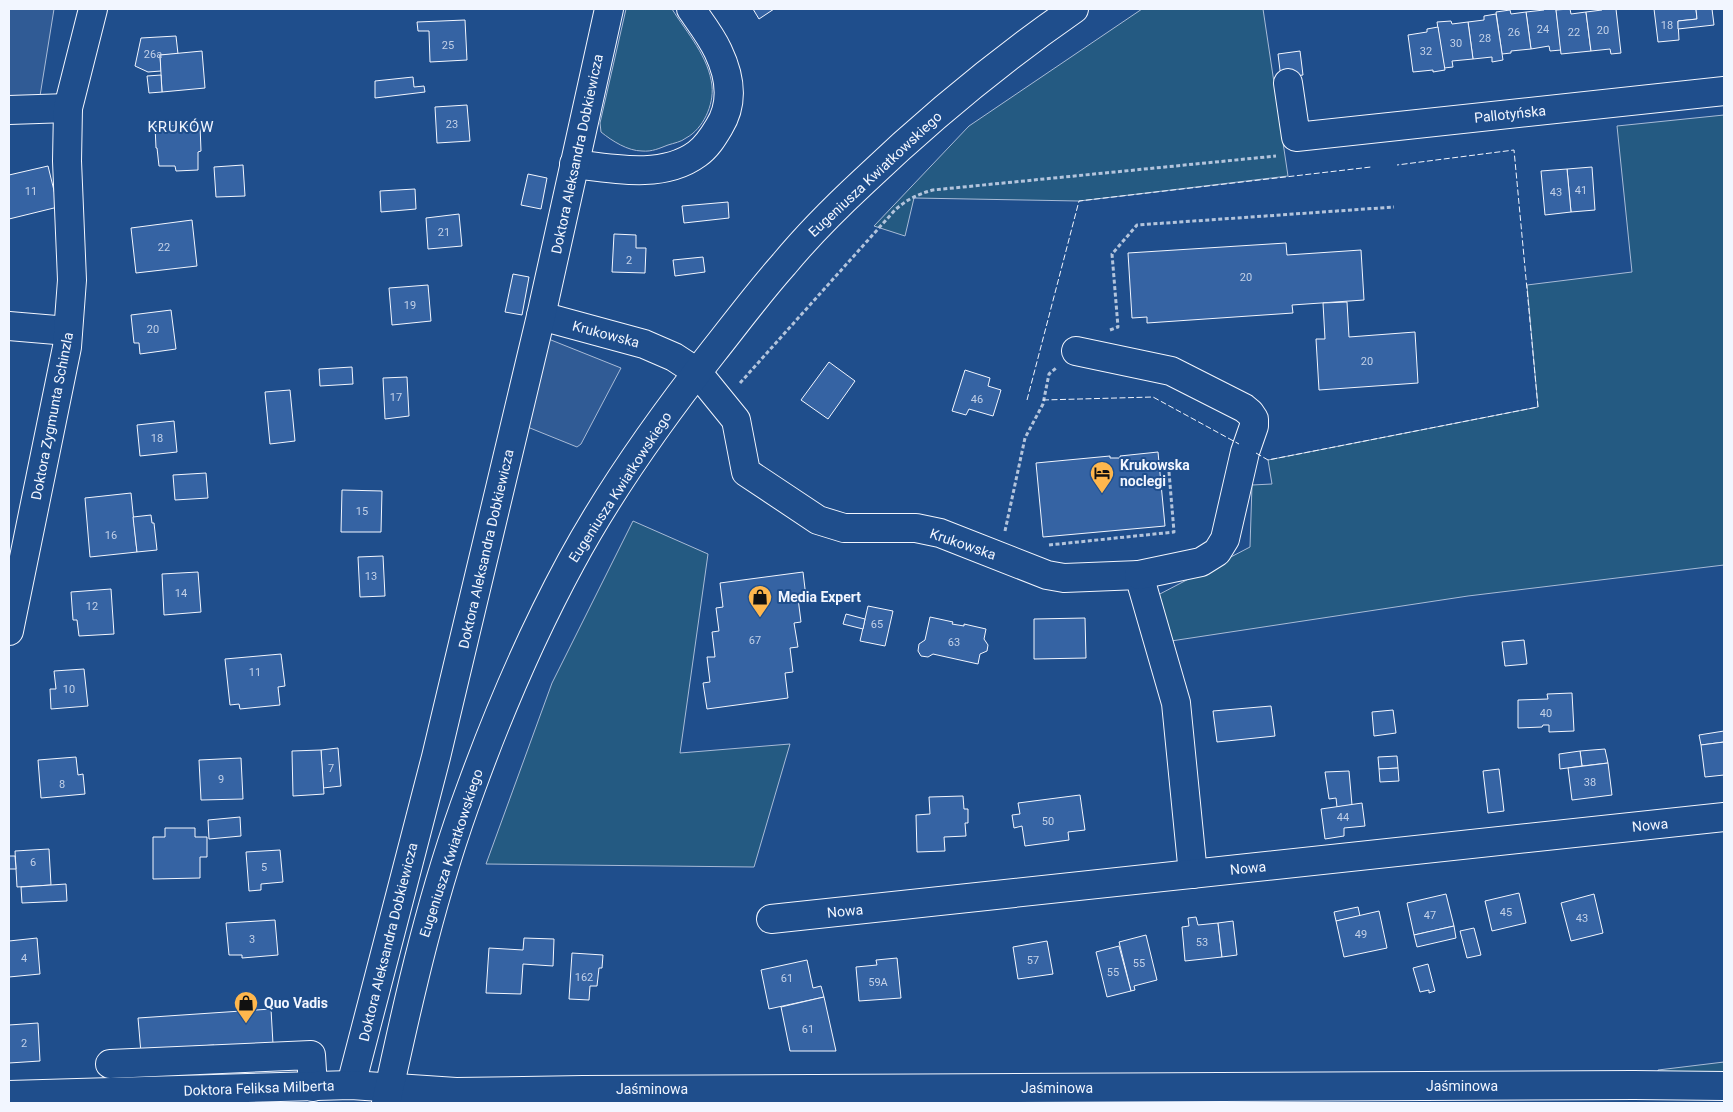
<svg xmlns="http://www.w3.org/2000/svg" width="1733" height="1112" font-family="Roboto,sans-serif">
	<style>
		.green { fill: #245a82; stroke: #a8bbd7 }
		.parking { fill: #305b95; stroke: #a8bbd7 }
		.building { fill: #3563a3; stroke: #f2f6ff }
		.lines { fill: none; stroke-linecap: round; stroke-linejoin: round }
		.minor-casing { stroke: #f2f6ff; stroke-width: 30 }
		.major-casing { stroke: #f2f6ff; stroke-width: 30 }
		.path { stroke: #b3c4dc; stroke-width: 3; stroke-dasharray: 4 2.5; stroke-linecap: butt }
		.minor { stroke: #1f4e8c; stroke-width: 28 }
		.major { stroke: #1f4e8c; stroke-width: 28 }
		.fence { stroke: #f2f6ff; stroke-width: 1; stroke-dasharray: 6 2.5; stroke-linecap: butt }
		.labels { text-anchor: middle; stroke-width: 4; stroke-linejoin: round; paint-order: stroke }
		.number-label { font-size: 11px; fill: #c3d1e8 }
		.street-label { font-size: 14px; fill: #f2f6ff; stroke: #1f4e8c }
		.poi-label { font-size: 14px; font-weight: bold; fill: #f2f6ff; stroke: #1f4e8c; text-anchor: start }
		.neighbourhood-label { font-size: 15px; letter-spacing: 1px; fill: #f2f6ff; stroke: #1f4e8c }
	</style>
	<rect width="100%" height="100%" fill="#1f4e8c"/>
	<g class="green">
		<path d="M626,9H672C687,33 709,57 712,86C714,105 703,129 686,138C681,142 674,143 668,145C660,148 652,152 642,151C628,151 612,141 601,132L600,123Z"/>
		<path d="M1142,9H1263L1288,176L1079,201L914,198L905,236L874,226L969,126Z"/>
		<path d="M1724,115V565L1468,596L1171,641L1156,596L1250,547L1252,485L1272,484L1268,460L1538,407L1527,285L1632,272L1617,126Z"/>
		<path d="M633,521L708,554L680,753L790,744L754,867L486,864L552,683Z"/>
		<path d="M1724,1062V1096H1658V1070Z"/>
	</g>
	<g class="parking">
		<path d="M9,9H54L40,96L9,98Z"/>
		<path d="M546,338L621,368L581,444L577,447L525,426Z"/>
	</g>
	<g class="building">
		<path d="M753,9H774L759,19Z"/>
		<path d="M1543,9H1556L1561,50L1550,51L1549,46L1531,49L1526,12L1544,10Z"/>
		<path d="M1570,9L1571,14L1586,12L1591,51L1561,54L1556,10Z"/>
		<path d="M1602,9H1616L1621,53L1611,54L1610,49L1591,51L1586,12L1602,10Z"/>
		<path d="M1654,9H1696L1697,19L1678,21L1679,40L1658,42Z"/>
		<path d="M1696,9H1712L1714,25L1678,29V21L1697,19Z"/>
		<path d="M1510,10L1511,14L1526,12L1531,49L1511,51V53L1502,54L1496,12Z"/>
		<path d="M1496,14L1503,60L1492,62V57L1473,59L1468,22L1484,20V16Z"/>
		<path d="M465,20L467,60L430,62L429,31H418L417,22Z"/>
		<path d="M1451,21L1452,24L1468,22L1473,59L1452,61L1453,67L1444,68L1437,22Z"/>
		<path d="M1438,27L1445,70L1433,72V70L1413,72L1408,35L1427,32V29Z"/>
		<path d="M176,36L178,54L160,55L161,71L148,72L135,66L141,38Z"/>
		<path d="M202,51L205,88L162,92L160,55Z"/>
		<path d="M1300,51L1303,75L1281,78L1278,54Z"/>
		<path d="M161,75L162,92L149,93L147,76Z"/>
		<path d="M413,77L414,87L424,86L425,92L375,98V81Z"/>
		<path d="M467,105L470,141L437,143L435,107Z"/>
		<path d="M200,125L201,151L198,152V170L176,171L175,166H159L157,148H156L155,126Z"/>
		<path d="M243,165L245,196L216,197L214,167Z"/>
		<path d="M48,166L58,207L9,219V175Z"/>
		<path d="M1592,167L1595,210L1571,212L1567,169Z"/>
		<path d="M1567,169L1571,212L1545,215L1541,171Z"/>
		<path d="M528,174L547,178L541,209L521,205Z"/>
		<path d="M415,189L416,209L381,212L380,191Z"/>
		<path d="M728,202L729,218L684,223L682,206Z"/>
		<path d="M459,214L462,246L428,249L426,218Z"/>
		<path d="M192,220L197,266L136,273L131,228Z"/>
		<path d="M614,234L636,235V248H646L645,273L612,272Z"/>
		<path d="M1286,243L1287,255L1361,250L1364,300L1292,305L1293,313L1147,323V317L1132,318L1128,253Z"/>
		<path d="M703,257L705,272L675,276L673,260Z"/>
		<path d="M513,274L529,277L522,315L505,312Z"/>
		<path d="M428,285L431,321L392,325L389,288Z"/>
		<path d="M1347,302L1349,337L1415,332L1418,383L1319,390L1316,339H1325L1323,303Z"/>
		<path d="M171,310L176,349L140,354L139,343H134L131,315Z"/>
		<path d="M829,362L855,381L828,419L801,400Z"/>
		<path d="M352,367L353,384L320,386L319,369Z"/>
		<path d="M965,370L990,378L988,386L1001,390L993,416L969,409L966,415L952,411Z"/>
		<path d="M407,377L409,416L385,419L383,378Z"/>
		<path d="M290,390L295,441L270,444L265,392Z"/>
		<path d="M174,421L177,452L140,456L137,425Z"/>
		<path d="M1158,452L1165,526L1043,537L1036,463L1110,456V458H1120V456Z"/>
		<path d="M206,473L208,498L175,500L173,475Z"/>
		<path d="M342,490L382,491L381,532H341Z"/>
		<path d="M131,493L137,552L90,557L85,498Z"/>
		<path d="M151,515L152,523H154L157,550L137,552L133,517Z"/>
		<path d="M383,556L385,596L360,597L358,557Z"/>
		<path d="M198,572L201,612L164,615L162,574Z"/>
		<path d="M803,572L806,597L798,598L801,622L794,623L798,647L790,648L793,672L785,673L788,698L707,709L703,683L710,682L707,657H715L712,632L719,631L716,608L723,607L720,583Z"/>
		<path d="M111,589L114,634L79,636L77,620H73L71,592Z"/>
		<path d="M868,606L893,611L885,646L860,641Z"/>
		<path d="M846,614L865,619L863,629L843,624Z"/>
		<path d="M930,617L953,622L952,624L964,626V624L986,629L984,639L988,645L987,651L980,654L978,664L933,654L928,657L921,656L918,651L919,644L925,640Z"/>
		<path d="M1085,618L1086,658L1034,659V619Z"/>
		<path d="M1524,640L1527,664L1505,666L1502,642Z"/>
		<path d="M281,654L285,686L278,687L280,705L240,709L239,704L230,705L225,659Z"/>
		<path d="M84,669L88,706L51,709L50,689H56L54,671Z"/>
		<path d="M1572,693L1574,731L1549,732V725H1543L1542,727L1518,728V700L1548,699L1547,694Z"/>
		<path d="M1271,706L1275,736L1217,742L1213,711Z"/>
		<path d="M1393,710L1396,733L1374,736L1372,712Z"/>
		<path d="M1724,731V742L1701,745L1699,735Z"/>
		<path d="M1724,742V775L1705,777L1701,745Z"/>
		<path d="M338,748L341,786L323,788L321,750Z"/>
		<path d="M1605,749L1608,763L1582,766L1580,751Z"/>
		<path d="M321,750L324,794L293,796L292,751Z"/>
		<path d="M1580,751L1582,766L1560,769L1559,754Z"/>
		<path d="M1397,756L1398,768L1379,769L1378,757Z"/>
		<path d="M76,757L78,775L83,774L85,794L41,798L38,760Z"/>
		<path d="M241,758L243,799L201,800L199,760Z"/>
		<path d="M1608,763L1612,795L1572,800L1568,768Z"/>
		<path d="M1398,768L1399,781L1380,782L1379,769Z"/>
		<path d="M1499,769L1504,811L1488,813L1483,771Z"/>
		<path d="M1349,771L1352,805L1337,807L1336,798L1329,799L1325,772Z"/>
		<path d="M1080,795L1085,830L1068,832L1069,840L1025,846L1022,826L1014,828L1012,815L1020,814L1018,803Z"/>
		<path d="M963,796L964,809H968V823H965L966,836L944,837L945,851L917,852L916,815L930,814L929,797Z"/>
		<path d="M1362,803L1365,826L1344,828V836L1325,839L1321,809Z"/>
		<path d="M240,817L241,836L209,839L208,820Z"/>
		<path d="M165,828H195V837H207V857H200V878L153,879V837H165Z"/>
		<path d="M49,849L51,885L17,887L15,851Z"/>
		<path d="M280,850L283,882L261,884V890L249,891L246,852Z"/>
		<path d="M9,856H15L16,869H9Z"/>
		<path d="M66,884L67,901L22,903L21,887Z"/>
		<path d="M1519,893L1526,923L1492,931L1485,901Z"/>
		<path d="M1446,894L1454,926L1414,935L1407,903Z"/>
		<path d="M1594,894L1603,933L1571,941L1561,903Z"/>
		<path d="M1358,907L1360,916L1336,921L1334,912Z"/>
		<path d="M1379,911L1387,948L1344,957L1336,921Z"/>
		<path d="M1196,917L1198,925L1218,923L1222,957L1185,961L1182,927L1189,926L1188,918Z"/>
		<path d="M275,920L278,955L242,958V955H229L226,923Z"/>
		<path d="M1233,921L1237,955L1222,957L1218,923Z"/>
		<path d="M1454,926L1456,938L1417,947L1414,935Z"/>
		<path d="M1474,928L1481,955L1467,958L1460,931Z"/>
		<path d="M1146,935L1157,980L1134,986L1135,990L1131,991L1119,942Z"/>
		<path d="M37,938L40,974L9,977V941Z"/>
		<path d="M524,938L554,939L553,966L523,964L521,994L486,993L489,948L523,950Z"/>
		<path d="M1047,941L1053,974L1018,979L1013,947Z"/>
		<path d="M1119,946L1131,991L1107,997L1096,952Z"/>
		<path d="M572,953L603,955L602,968H599L597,986H590L589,1000L569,999Z"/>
		<path d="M897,958L901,998L859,1001L856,967L877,965L876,960Z"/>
		<path d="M807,960L813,988L821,986L824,997L769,1009L761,970Z"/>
		<path d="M1428,964L1435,991L1429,993V990L1420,992L1413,968Z"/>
		<path d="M824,997L836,1051H790L781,1007Z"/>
		<path d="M271,1009L273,1044L214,1048V1045L185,1047L186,1050L141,1053L138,1018Z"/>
		<path d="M38,1023L40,1061L9,1063V1025Z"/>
	</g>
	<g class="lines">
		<g class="minor-casing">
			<g id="minor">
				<path d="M1288,83L1296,137L1724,91"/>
				<path d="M9,110L68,108"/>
				<path d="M574,164C614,169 663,179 697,154C707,147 713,137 719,127C734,103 730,76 718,51C711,36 700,22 691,9"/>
				<path d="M541,316L644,344L674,357L697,372L736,420L746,472L818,520L844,528H916L940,533L1047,575L1064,578L1139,575L1176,703L1193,874"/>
				<path d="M9,326L68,331"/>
				<path d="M1076,351L1171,371L1244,408L1250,413L1254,419V426L1245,452L1225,539L1217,552L1201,562L1139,575"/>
				<path d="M9,631L67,347L72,280L67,161L68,108L93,9"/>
				<path d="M771,919L1724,817"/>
				<path d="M110,1064L311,1055L313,1087"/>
				<path d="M351,1085L436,757L541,316L609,9"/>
				<path d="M9,1095L351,1085L456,1092L583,1090L1634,1085L1724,1086"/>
			</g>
		</g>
		<g class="major-casing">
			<path id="major" d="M386,1103C409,996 433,890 471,788C499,711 532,634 571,562C611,488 661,418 713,352C736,323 759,292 784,264C808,235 835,208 863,182C929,119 999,61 1074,9"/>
		</g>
		<g class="path">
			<path d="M1110,330L1118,327L1112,254L1137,225L1394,207"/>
			<path d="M740,383L895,210C906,200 918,194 933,190L1276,156"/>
			<path d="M1005,531L1025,438L1043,404L1049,374L1056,368"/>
			<path d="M1049,545L1174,532L1169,472"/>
		</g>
		<use href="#minor" class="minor"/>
		<use href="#major" class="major"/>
		<g class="fence">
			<path d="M1027,400L1079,201L1371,167"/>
			<path d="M1043,400L1153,397L1239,444"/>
			<path d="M1256,453L1268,460L1538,407L1514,150L1397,165"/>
		</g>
	</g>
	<defs>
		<g id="hotel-pin" transform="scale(1.25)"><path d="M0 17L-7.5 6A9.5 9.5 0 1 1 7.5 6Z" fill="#ffb74d" stroke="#1f4e8c"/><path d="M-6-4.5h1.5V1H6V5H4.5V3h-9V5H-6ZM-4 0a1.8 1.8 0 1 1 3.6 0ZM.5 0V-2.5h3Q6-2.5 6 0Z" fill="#111"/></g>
		<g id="shop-pin" transform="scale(1.25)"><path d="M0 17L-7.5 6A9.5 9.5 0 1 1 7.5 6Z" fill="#ffb74d" stroke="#1f4e8c"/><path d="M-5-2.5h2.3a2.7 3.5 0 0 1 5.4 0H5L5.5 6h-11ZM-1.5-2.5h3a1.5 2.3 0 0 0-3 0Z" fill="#111"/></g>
	</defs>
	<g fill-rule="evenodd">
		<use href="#hotel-pin" x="1102" y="473"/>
		<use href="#shop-pin" x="760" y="597"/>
		<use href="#shop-pin" x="246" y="1003"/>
	</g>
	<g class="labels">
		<g class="number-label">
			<text x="1667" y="29">18</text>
			<text x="1543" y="33">24</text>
			<text x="1603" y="34">20</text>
			<text x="1514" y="36">26</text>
			<text x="1574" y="36">22</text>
			<text x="1485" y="42">28</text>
			<text x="1456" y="47">30</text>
			<text x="448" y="49">25</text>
			<text x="1426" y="55">32</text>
			<text x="153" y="58">26a</text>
			<text x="452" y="128">23</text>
			<text x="1581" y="194">41</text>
			<text x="31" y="195">11</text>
			<text x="1556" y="196">43</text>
			<text x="444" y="236">21</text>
			<text x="164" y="251">22</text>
			<text x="629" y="264">2</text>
			<text x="1246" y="281">20</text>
			<text x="410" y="309">19</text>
			<text x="153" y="333">20</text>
			<text x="1367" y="365">20</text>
			<text x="396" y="401">17</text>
			<text x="977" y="403">46</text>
			<text x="157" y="442">18</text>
			<text x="362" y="515">15</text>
			<text x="111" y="539">16</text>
			<text x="371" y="580">13</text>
			<text x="181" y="597">14</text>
			<text x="92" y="610">12</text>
			<text x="877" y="628">65</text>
			<text x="755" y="644">67</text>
			<text x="954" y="646">63</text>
			<text x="255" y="676">11</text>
			<text x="69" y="693">10</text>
			<text x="1546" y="717">40</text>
			<text x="331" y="772">7</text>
			<text x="221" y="783">9</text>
			<text x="1590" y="786">38</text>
			<text x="62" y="788">8</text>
			<text x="1343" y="821">44</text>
			<text x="1048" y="825">50</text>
			<text x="33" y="866">6</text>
			<text x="264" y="871">5</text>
			<text x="1506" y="916">45</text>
			<text x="1430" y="919">47</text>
			<text x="1582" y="922">43</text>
			<text x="1361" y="938">49</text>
			<text x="252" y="943">3</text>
			<text x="1202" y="946">53</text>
			<text x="24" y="962">4</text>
			<text x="1033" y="964">57</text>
			<text x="1139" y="967">55</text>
			<text x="1113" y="976">55</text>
			<text x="584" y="981">162</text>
			<text x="787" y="982">61</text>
			<text x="878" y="986">59A</text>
			<text x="808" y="1033">61</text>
			<text x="24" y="1047">2</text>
		</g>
		<g class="street-label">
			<text transform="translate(1510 114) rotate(-6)" y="5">Pallotyńska</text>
			<text transform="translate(577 154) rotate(-78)" y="5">Doktora Aleksandra Dobkiewicza</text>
			<text transform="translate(875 174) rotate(-43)" y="5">Eugeniusza Kwiatkowskiego</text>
			<text transform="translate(606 334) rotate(15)" y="5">Krukowska</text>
			<text transform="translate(52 416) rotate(-79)" y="5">Doktora Zygmunta Schinzla</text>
			<text transform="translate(620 487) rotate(-57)" y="5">Eugeniusza Kwiatkowskiego</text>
			<text transform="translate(963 544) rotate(19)" y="5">Krukowska</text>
			<text transform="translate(486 549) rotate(-77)" y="5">Doktora Aleksandra Dobkiewicza</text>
			<text transform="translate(1650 825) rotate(-6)" y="5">Nowa</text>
			<text transform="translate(451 853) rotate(-72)" y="5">Eugeniusza Kwiatkowskiego</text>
			<text transform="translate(1248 868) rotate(-6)" y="5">Nowa</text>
			<text transform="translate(845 911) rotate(-6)" y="5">Nowa</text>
			<text transform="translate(388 942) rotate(-76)" y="5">Doktora Aleksandra Dobkiewicza</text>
			<text x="1462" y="1091">Jaśminowa</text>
			<text transform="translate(259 1088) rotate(-2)" y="5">Doktora Feliksa Milberta</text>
			<text x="1057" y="1093">Jaśminowa</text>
			<text x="652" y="1094">Jaśminowa</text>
		</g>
		<g class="poi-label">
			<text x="1120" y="470">Krukowska<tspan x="1120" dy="16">noclegi</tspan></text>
			<text x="778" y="602">Media Expert</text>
			<text x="264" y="1008">Quo Vadis</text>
		</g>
		<g class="neighbourhood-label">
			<text x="181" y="132">KRUKÓW</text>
		</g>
	</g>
	<rect width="1733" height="1112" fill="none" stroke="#f2f6ff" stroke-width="20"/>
</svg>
